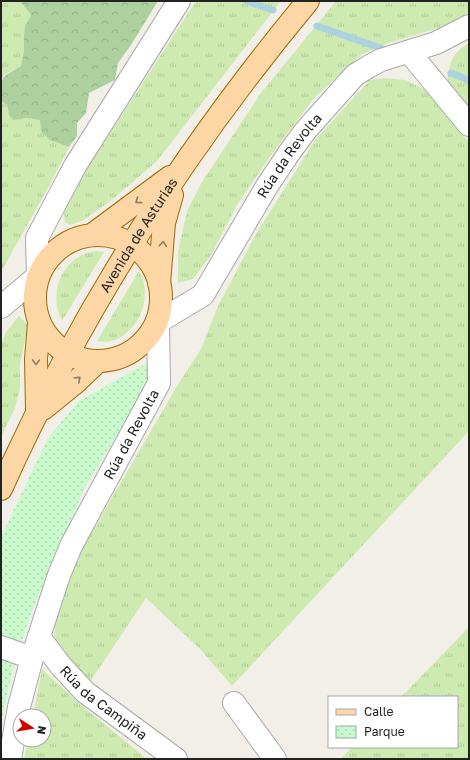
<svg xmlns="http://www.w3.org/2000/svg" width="470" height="760" font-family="'Golos Text',sans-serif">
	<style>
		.grass { fill: url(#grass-tufts) }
		.forest { fill: url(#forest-crowns) }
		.park { fill: url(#park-dots) }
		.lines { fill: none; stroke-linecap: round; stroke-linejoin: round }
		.stream { stroke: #aad3df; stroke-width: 7 }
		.street-casing { stroke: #a9a9a9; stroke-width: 24 }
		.primary-casing { stroke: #a06b00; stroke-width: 24 }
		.street { stroke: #fff; stroke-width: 22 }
		.primary { stroke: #fcd6a4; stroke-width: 22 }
		.oneway { stroke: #8f7c63 }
		.labels { text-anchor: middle; stroke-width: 4; stroke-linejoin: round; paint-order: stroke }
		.street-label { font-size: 14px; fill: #222; stroke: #fff }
	</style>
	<defs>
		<pattern id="grass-tufts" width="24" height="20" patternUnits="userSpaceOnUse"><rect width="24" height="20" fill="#cdebb0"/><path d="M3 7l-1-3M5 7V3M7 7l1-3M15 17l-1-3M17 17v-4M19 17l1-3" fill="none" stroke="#b0c997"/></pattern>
		<pattern id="forest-crowns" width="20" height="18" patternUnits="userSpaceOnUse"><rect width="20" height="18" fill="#add19e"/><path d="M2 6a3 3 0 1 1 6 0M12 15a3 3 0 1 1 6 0" fill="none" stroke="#95b388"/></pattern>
		<pattern id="park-dots" width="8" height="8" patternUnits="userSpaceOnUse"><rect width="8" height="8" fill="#c8facc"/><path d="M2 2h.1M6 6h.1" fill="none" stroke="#acd6af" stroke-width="1.8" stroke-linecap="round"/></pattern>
	</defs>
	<rect width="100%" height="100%" fill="#f2efe9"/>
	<g class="grass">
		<path d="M1,1H20L31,15L25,26L24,34V51L21,66L4,75L1,80Z"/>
		<path d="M196,1H281L157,161L113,199L82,221L70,225L65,222L64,214L66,204L87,169Z"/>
		<path d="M336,1H469V12L449,25L388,43L361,55L314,98L269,158L237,205L211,255L193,279L178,283V252L187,211L202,182L261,93Z"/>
		<path d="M469,43V108L447,82C451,61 450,55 469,43Z"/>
		<path d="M384,78L405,80L424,89L469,142V431L232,686L201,650L146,598L90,682L72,663L54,641L56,618L74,563L180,381L201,349L217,308L256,234L315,140L370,80Z"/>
		<path d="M1,100L7,105L9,115L13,120L27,118L40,120L50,140L69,147L49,186L1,272Z"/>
		<path d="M96,251L104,252L62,321C47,292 63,255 96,251Z"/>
		<path d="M139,271C157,299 132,348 97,341Z"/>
		<path d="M19,316L28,325L20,364V388L15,408L1,437V345L6,332Z"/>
		<path d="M469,627V759H341L352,747H457V697H401Z"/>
		<path d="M42,669L81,705L147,759H24L28,740H44V716H33Z"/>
	</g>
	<path class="forest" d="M20,1H158L131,45L118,63L115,80L89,93L86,113L77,123V136L69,147L50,140L41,131L40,120L27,118L13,120L9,115L7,105L1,100C1,74 0,79 21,66L24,51V34L25,26L31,15Z"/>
	<path class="park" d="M147,363L151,371L133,409L85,487L31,613L12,672L1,723V537L48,438L79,401Z"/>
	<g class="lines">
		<g class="stream">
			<path d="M246,1L273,10"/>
			<path d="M317,26L383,49"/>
			<path d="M451,73L464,78L469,81"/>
		</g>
		<g class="street-casing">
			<g id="street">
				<path d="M409,52L469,125"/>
				<path d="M1,307L38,276L37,238L75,166L179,1"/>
				<path id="s1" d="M39,637L61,666L85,692L176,759"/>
				<path d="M1,647L32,658"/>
				<path d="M234,703L275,759"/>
				<path id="s2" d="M10,759L19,707L32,658L59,575L71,546L79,531L159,383L158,322L203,295L267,186L289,153L306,130L355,75L368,67L381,60L436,43L469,26"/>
			</g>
		</g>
		<g class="primary-casing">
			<g id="primary">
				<circle cx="98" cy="298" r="63"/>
				<path d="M92,235L170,177"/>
				<path d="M159,283L164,223L172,195"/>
				<path d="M37,409L36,359L39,323"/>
				<path d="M43,409L75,383L97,362"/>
				<path id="s3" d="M1,489C80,313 185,149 308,1"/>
			</g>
		</g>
		<use href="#street" class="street"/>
		<use href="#primary" class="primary"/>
	</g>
	<defs><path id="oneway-chevron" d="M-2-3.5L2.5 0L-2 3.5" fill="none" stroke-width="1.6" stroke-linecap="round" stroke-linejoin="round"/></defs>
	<g class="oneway">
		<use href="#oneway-chevron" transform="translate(138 201) rotate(143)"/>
		<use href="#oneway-chevron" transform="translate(163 244) rotate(-85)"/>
		<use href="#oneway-chevron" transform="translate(36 362) rotate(91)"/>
		<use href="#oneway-chevron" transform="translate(78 379) rotate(-42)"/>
	</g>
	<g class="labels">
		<g class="street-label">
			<text dy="5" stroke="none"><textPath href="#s2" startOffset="685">Rúa da Revolta</textPath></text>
			<text dy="5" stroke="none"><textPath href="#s3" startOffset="289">Avenida de Asturias</textPath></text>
			<text dy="5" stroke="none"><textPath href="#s2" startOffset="349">Rúa da Revolta</textPath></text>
			<text dy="5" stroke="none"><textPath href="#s1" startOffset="93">Rúa da Campiña</textPath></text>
		</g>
	</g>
	<rect width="470" height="760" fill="none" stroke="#222222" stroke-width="4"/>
	<rect x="328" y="696" width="130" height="52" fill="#ffffff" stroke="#a7a7a7"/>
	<rect x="336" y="709" width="20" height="6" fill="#fcd6a4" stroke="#a7a7a7"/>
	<text x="364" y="716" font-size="12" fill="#222222">Calle</text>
	<rect x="336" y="726" width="20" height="12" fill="url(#park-dots)" stroke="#a7a7a7"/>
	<text x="364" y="736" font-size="12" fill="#222222">Parque</text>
	<g transform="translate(32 728) rotate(102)"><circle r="19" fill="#ffffff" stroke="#a7a7a7"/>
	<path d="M0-3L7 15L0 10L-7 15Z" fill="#d40000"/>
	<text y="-6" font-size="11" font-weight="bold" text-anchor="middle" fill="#222222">N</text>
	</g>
</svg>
